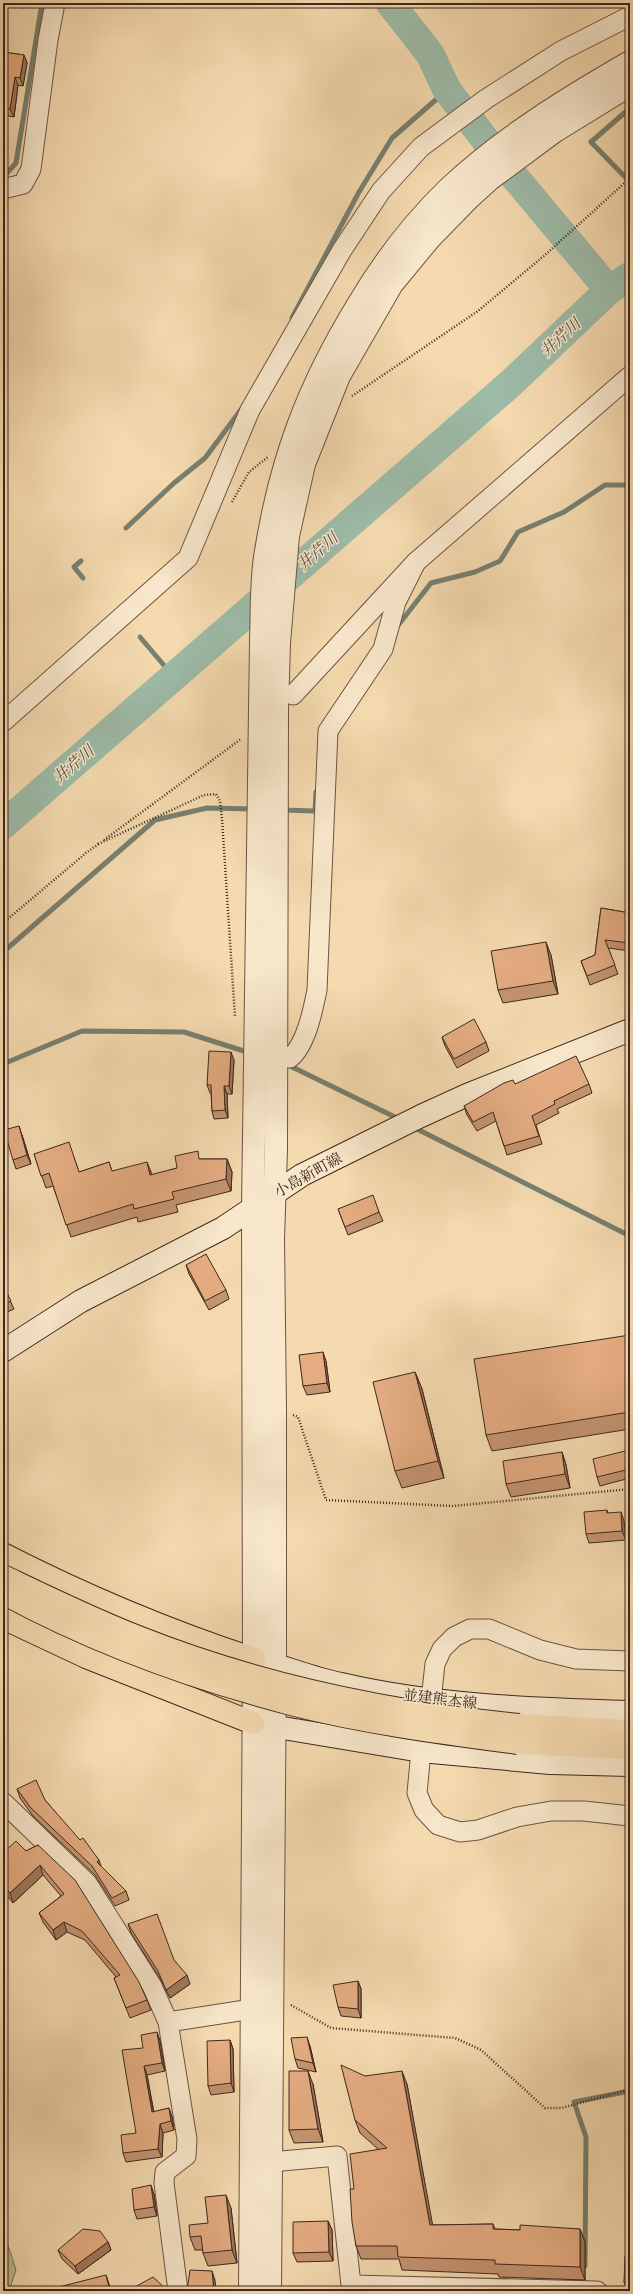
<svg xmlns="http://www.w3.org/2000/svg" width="633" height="2294" font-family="'Gentium Book Plus','Noto Serif JP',serif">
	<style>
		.forest { fill: url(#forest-crowns); stroke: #7c7456 }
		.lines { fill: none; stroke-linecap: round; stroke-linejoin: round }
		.stream { stroke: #778071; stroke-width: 5 }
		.river { stroke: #9dbba8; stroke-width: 29 }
		.minor-casing { stroke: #6c5443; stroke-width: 21 }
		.tertiary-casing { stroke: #6c5443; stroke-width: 24 }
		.secondary-casing { stroke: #3e271f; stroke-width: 24 }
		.motorway-casing { stroke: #3e271f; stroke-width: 24 }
		.path { stroke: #3e271f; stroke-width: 2.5; stroke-dasharray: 1 2; stroke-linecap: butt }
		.minor { stroke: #f8e7cb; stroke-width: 19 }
		.tertiary { stroke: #f8e7cb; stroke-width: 22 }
		.secondary { stroke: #f8e7cb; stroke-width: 22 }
		.motorway { stroke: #f5daaf; stroke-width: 22 }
		.motorway-bridge-casing { stroke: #3e271f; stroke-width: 24; stroke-linecap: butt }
		.motorway-bridge { stroke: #f5daaf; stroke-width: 22 }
		.wall { fill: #c59470; stroke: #3e271f }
		.shaded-wall { fill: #a0785b; stroke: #3e271f }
		.building { fill: #e5ac82; stroke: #3e271f }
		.labels { text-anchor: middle; stroke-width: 3; stroke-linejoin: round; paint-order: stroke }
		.street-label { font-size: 15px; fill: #3e271f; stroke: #f8e7cb }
		.water-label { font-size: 16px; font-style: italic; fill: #564c41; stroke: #f8e7cb }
	</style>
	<defs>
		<pattern id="forest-crowns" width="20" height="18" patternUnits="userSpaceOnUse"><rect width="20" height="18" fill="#bac08c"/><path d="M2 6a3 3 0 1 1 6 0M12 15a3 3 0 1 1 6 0" fill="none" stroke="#999c72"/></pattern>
	</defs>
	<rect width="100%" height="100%" fill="#f5daaf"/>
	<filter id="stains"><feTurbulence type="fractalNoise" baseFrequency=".005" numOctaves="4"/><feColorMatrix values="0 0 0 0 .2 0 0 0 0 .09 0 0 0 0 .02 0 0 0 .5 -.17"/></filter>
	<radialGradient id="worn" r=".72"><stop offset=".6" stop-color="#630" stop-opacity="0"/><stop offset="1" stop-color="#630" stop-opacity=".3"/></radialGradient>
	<path class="forest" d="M3,2230L16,2270L9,2291H3Z"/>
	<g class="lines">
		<g class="stream">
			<path d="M630,108L591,142L630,182"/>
			<path d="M3,174L7,173L16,163L42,3"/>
			<path d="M292,318L359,192L392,138L447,90"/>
			<path d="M126,528L174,483L205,458L243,407"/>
			<path d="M81,561L74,567L83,578"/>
			<path d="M396,628L431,583L475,572L500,561L518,532L564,512L605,485H630"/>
			<path d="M140,637L173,676"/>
			<path d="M282,810L315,811L316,792"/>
			<path d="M3,952L155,820L207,808L254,809"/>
			<path d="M3,1064L82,1031L184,1032L250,1053"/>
			<path d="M288,1065L399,1119"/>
			<path d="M413,1127L630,1236"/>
			<path d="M585,2266L586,2137L574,2102L630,2091"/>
		</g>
		<g class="river">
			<path d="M390,3L430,54L447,90L503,163L609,290"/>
			<path d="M3,825L510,384L609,290L630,276"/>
		</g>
		<g class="minor-casing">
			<g id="minor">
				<path d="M3,189L23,184L31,169L48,40L55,3"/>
				<path d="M293,695L416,562L630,376"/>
				<path d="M3,722L188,558L250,410L342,250L381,191L421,147L486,99L561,51L630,16"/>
				<path d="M263,1049L290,1058C306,1045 313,1010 317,990L328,731L383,649L396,602L416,562"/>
				<path d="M431,1700L435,1664L442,1649L454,1637L470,1629H489L540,1650L576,1659L630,1661"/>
				<path d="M421,1751L417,1793L424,1810L438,1825L460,1832L478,1830L517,1817L551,1811H584L630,1816"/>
				<path d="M3,1802L87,1883L152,1986L168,2022L187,2139L186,2156L165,2172L164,2183L178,2291"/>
				<path d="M168,2022L252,2009"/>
				<path d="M271,2162L337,2156L351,2285L597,2291"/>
			</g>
		</g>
		<g class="tertiary-casing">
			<g id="tertiary">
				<path d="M250,2291L254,1659L253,1207L261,640C262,613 261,584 265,557C280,460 308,386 359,303C384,261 413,223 448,189C502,138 566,99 630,62"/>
				<path d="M270,2291L275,1664V1409L273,1239L276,1150L277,709L279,643L288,536L304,464L339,376L392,284L430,238L469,198L490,179L555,131L630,85"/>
			</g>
		</g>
		<g class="secondary-casing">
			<g id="secondary">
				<path d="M3,1351L81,1301L223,1228L302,1175L421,1116L467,1095L630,1030"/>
				<path d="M254,1659C283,1666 311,1678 341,1684C435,1706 534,1709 630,1712"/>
				<path d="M253,1723L421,1751L550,1763L630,1765"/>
			</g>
		</g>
		<g class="motorway-casing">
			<g id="motorway">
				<path d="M3,1554C85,1596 166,1630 254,1659"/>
				<path d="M3,1618L86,1657L253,1723"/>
				<path d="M519,1725L630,1731"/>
				<path d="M518,1743L630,1748"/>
			</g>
		</g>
		<g class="path">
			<path d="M352,396L478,311L545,255L630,178"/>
			<path d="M232,502L249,472L268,457"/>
			<path d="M104,840L241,739"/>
			<path d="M98,844L204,795L216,794L220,801L222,819L235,1017"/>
			<path d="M3,923L86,853L100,843"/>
			<path d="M293,1415L298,1417L326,1500L453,1506L630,1489"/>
			<path d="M291,2005L331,2028L455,2038L481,2050L545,2108H562L630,2089"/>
		</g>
		<use href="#minor" class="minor"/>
		<use href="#tertiary" class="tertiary"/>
		<use href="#secondary" class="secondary"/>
		<use href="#motorway" class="motorway"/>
		<g class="motorway-bridge-casing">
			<g id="motorway-bridge">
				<path d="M3,1576C47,1597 92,1619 138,1637C259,1685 389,1712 519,1725"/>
				<path d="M3,1593C93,1642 192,1678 291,1704C365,1723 442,1733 518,1743"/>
			</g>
		</g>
		<use href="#motorway-bridge" class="motorway-bridge"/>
	</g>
	<g class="wall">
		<path d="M3,3H25L24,8L3,4Z"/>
		<path d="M3,52L24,55L27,63L23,86L18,85L14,117L3,115Z"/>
		<path d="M601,908L630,913V951L608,948L618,974L590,985L581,961L595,955Z"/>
		<path d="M551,955L558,994L503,1003L498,990Z"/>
		<path d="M442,1037L486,1042L489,1051L457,1068L445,1046Z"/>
		<path d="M234,1060L232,1094H227L228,1118L214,1119L212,1111L211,1093H210L207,1085Z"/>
		<path d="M515,1084H589L592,1093L557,1109L559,1113L536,1125L542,1144L507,1155L496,1121L477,1131L467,1115L464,1106Z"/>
		<path d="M22,1135L31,1164L16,1169L13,1160Z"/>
		<path d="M34,1154L73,1155L79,1172L109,1162L112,1171L152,1175L177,1168L200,1159H227L232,1172L231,1191L176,1205L178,1212L138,1222L137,1217L71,1237L53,1186L46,1188Z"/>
		<path d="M338,1209L379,1212L383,1221L348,1235Z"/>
		<path d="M186,1265L226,1290L229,1299L209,1310L189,1274Z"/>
		<path d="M3,1285L14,1309L3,1314Z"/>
		<path d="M630,1335V1429L492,1451L486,1435Z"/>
		<path d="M326,1361L330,1392L307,1395L303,1386Z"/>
		<path d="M415,1372L422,1389L444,1478L402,1488L395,1471Z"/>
		<path d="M562,1452L566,1465L570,1488L511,1497L506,1484Z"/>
		<path d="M630,1452V1478L600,1486L597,1477Z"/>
		<path d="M607,1510L608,1513L624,1521L626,1540L589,1543L586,1534Z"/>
		<path d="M17,1789L45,1800L101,1866L126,1891L129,1900L115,1906L95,1875L33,1816L20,1798Z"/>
		<path d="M38,1845L147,2000L151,2010L130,2018L114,1978L116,1977L85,1940L67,1932L56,1940L43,1922L39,1913L61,1896L43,1875L13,1903L3,1891V1853L26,1851Z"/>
		<path d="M128,1924L174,1960L190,1984L170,1998L161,1980L131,1933Z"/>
		<path d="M358,1981L361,1989V2018L341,2016L338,2007Z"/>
		<path d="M157,2032L160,2041L165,2071L147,2075L154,2112L169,2108L172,2117L174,2130L163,2133L162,2157L126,2162L123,2153L136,2133L143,2048Z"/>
		<path d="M230,2040L233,2049L234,2092L211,2095L208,2086Z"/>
		<path d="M310,2046L316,2072L298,2068L295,2059Z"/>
		<path d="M365,2076L407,2084L432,2225L493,2224L495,2229L520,2230L580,2229L585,2242V2280L499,2277L498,2274L402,2270L399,2259H361L356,2246L354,2189L378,2149L360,2133L355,2120Z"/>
		<path d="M313,2084L323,2142L294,2143L289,2130Z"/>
		<path d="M154,2194L157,2216L137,2219L134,2210Z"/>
		<path d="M231,2208L237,2263L208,2266L203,2253V2250H195L190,2237L208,2223Z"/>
		<path d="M328,2221L332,2230L333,2261L297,2262L293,2253Z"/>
		<path d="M108,2242L111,2250L78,2274L62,2259L58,2250Z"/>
		<path d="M630,2256V2291H628L624,2282Z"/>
	</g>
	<g class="shaded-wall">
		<path d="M22,3H25L24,8Z"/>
		<path d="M24,55L27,63L23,86L20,78Z"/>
		<path d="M15,77L18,85L14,117L10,109Z"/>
		<path d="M546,942L551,955L558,994L553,981Z"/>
		<path d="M231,1052L234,1060L232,1094L229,1086Z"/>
		<path d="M224,1086L227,1094L228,1118L225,1110Z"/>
		<path d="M19,1126L22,1135L31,1164L27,1155Z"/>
		<path d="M227,1159L232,1172L231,1191L226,1179Z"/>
		<path d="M147,1162L152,1174L155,1188L150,1175Z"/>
		<path d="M323,1352L326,1361L330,1392L327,1383Z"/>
		<path d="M415,1372L422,1389L444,1478L438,1461Z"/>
		<path d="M562,1452L566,1465L570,1488L565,1474Z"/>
		<path d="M621,1512L624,1521L626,1540L622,1531Z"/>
		<path d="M99,1860L102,1869L97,1862Z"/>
		<path d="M40,1865L43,1875L13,1903L10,1893Z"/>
		<path d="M64,1922L67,1932L56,1940L53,1930Z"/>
		<path d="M187,1975L190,1984L170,1998L166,1990Z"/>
		<path d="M358,1981L361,1989V2018L358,2009Z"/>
		<path d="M157,2032L160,2041L165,2071L162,2063Z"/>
		<path d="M307,2037L310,2046L316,2072L313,2063Z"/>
		<path d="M230,2040L233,2049L234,2092L231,2083Z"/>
		<path d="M144,2066L147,2075L155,2121L152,2112Z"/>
		<path d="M308,2071L313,2084L323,2142L318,2129Z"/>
		<path d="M402,2071L407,2084L435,2238L430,2225Z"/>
		<path d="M169,2108L172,2117L174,2130L171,2121Z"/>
		<path d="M160,2124L163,2133L162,2157L158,2149Z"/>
		<path d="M151,2185L154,2194L157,2216L154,2207Z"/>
		<path d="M226,2195L231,2208L237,2263L232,2250Z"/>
		<path d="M328,2221L332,2230L333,2261L329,2252Z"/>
		<path d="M580,2229L585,2242V2280L580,2267Z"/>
		<path d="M108,2242L111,2250L78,2274L75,2266Z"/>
		<path d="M212,2271L215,2280L216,2291H214Z"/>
		<path d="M106,2275L109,2284L111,2291H110Z"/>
	</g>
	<g class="building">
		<path d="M3,52L24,55L20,78L15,77L10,109L3,107Z"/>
		<path d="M601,908L630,913V943L605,940L615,965L587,976L581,961L595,955Z"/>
		<path d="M546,942L553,981L498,990L491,951Z"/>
		<path d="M474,1019L486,1042L454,1059L442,1037Z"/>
		<path d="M209,1051L231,1052L229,1086H224L225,1110L212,1111L211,1085H207Z"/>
		<path d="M576,1056L589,1084L554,1101L555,1104L532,1116L539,1136L504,1146L493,1112L473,1122L464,1106L504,1083L513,1080L515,1084Z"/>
		<path d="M19,1126L27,1155L13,1160L4,1130Z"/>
		<path d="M69,1142L79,1172L109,1162L112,1171L147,1162L150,1175L177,1168L175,1156L198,1151L199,1159H227L226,1179L172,1192L174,1199L134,1209L133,1204L66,1225L49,1173L41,1176L34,1154Z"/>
		<path d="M373,1195L379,1212L345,1227L338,1209Z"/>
		<path d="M206,1254L226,1290L205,1301L186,1265Z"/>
		<path d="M627,1279H630V1295Z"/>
		<path d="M3,1285L11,1301L3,1305Z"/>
		<path d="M630,1335V1412L486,1435L474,1359Z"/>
		<path d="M323,1352L327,1383L303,1386L299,1355Z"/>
		<path d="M415,1372L438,1461L395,1471L373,1382Z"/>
		<path d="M629,1450L630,1453V1469L597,1477L593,1459Z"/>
		<path d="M562,1452L565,1474L506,1484L503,1461Z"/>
		<path d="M607,1510V1513L621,1512L622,1531L586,1534L584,1512Z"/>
		<path d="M36,1780L45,1800L80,1840L83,1838L99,1860L97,1862L126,1891L112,1898L92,1866L30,1807L17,1789Z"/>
		<path d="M16,1841L26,1851L38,1845L75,1880L139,1982L147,2000L126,2008L114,1978L120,1975L82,1931L64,1922L53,1930L39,1913L64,1894L40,1865L10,1893L3,1886V1853Z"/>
		<path d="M157,1914L174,1960L187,1975L166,1990L158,1971L128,1924Z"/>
		<path d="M358,1981V2009L338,2007L333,1985Z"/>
		<path d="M157,2032L162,2063L144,2066L152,2112L169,2108L171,2121L160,2124L158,2149L123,2153L121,2135L136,2133L122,2050L143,2048L141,2035Z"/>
		<path d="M307,2037L313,2063L295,2059L291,2038Z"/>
		<path d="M230,2040L231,2083L208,2086L207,2041Z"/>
		<path d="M341,2065L365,2076L402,2071L430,2225L493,2224V2229L520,2230V2225L580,2229V2267L495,2264V2260L398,2257L397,2246H356L352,2222L350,2189H354L350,2154L387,2148L355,2120Z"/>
		<path d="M289,2071H308L318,2129L289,2130Z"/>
		<path d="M151,2185L154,2207L134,2210L132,2189Z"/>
		<path d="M226,2195L232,2250L203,2253L201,2236L190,2237L189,2225L208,2223L205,2197Z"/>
		<path d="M328,2221L329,2252L293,2253V2222Z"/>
		<path d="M83,2229L100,2231L108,2242L75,2266L58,2250Z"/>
		<path d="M625,2256H630V2282H624Z"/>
		<path d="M190,2270L212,2271L214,2291H187Z"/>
		<path d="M106,2275L110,2291H47V2290Z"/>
		<path d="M153,2277L168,2291H128Z"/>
	</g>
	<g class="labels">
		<g class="street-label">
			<text transform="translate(308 1175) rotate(-29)" y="5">小島新町線</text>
			<text transform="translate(440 1699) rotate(7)" y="5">並建熊本線</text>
		</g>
		<g class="water-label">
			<text transform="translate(560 337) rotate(-43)" y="6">井芹川</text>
			<text transform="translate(317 551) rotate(-41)" y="6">井芹川</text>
			<text transform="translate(73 764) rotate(-41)" y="6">井芹川</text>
		</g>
	</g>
	<rect width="633" height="2294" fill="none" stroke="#f5daaf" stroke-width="16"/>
	<rect x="4" y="4" width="625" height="2286" fill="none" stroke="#3e271f" stroke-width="2"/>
	<rect x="8" y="8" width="617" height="2278" fill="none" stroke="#3e271f"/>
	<rect width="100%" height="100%" filter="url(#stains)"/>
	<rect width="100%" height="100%" fill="url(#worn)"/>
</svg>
